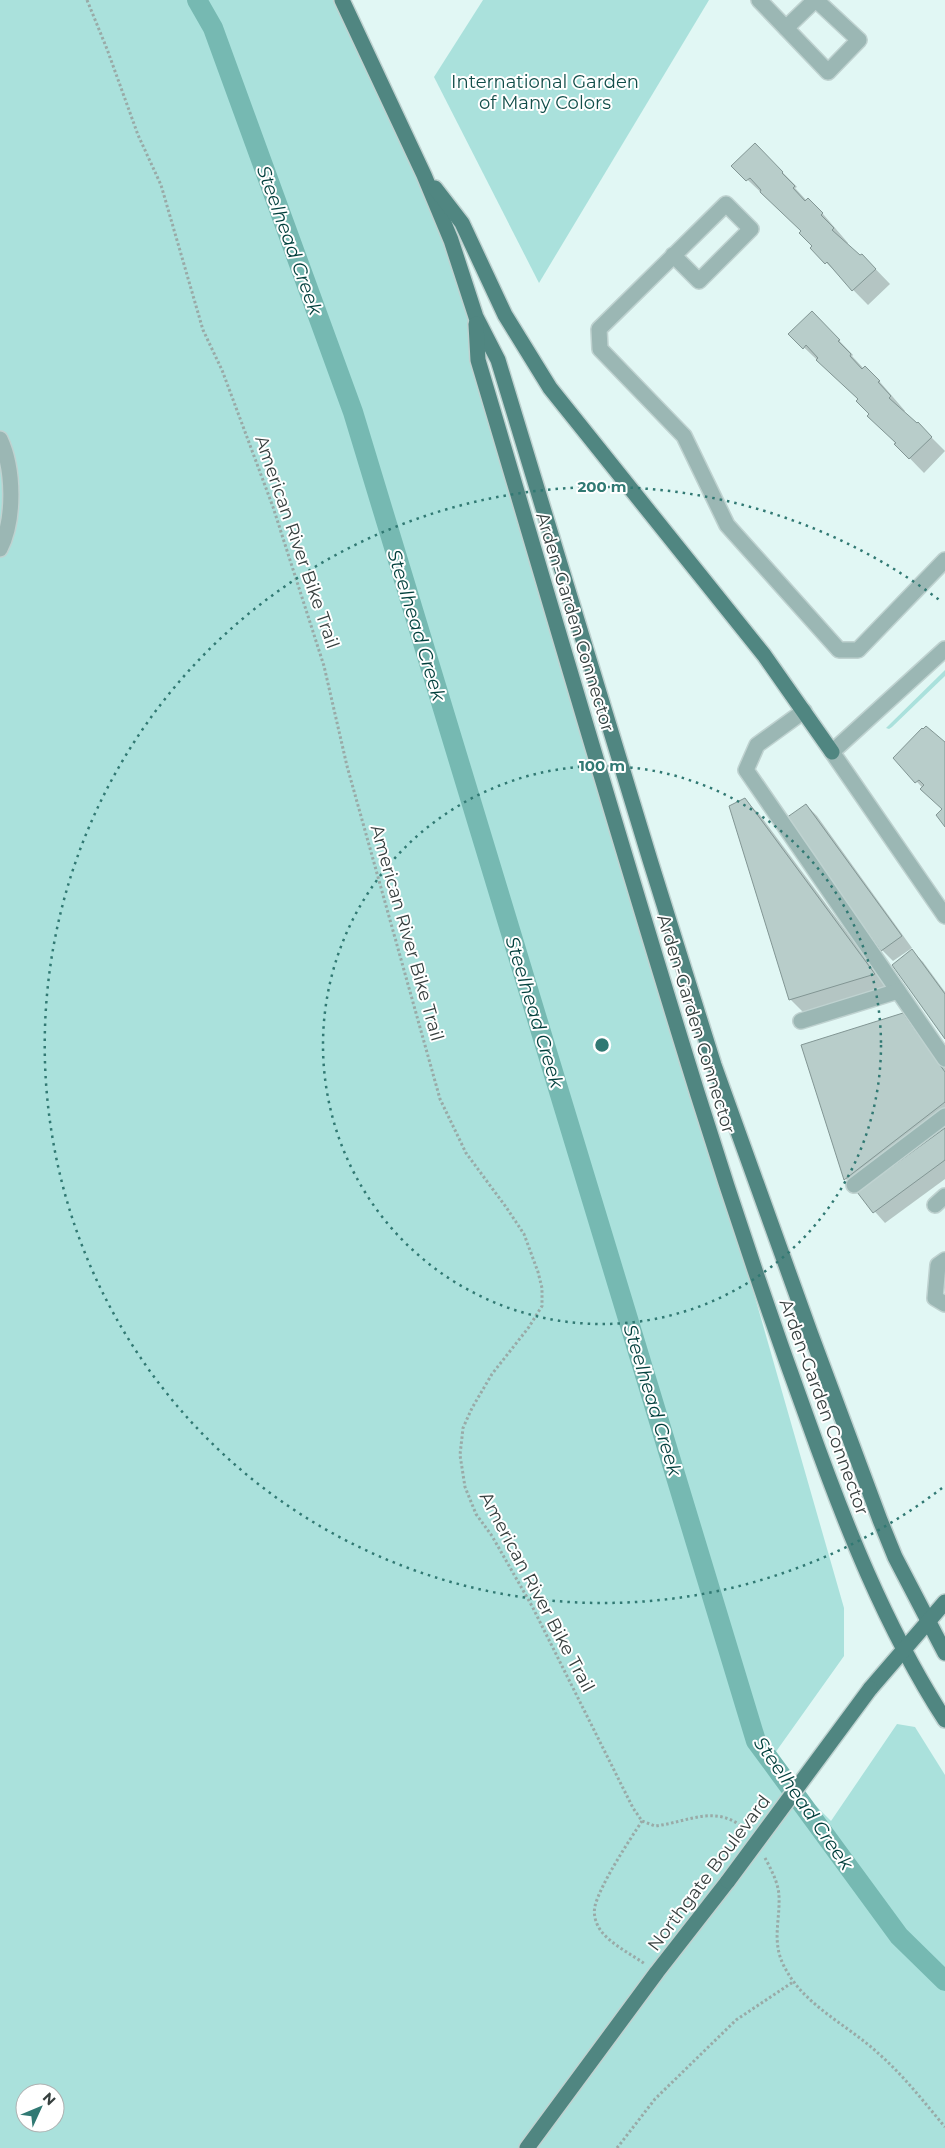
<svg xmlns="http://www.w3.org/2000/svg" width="945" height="2148" font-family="Montserrat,sans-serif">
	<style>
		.green { fill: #aae1dc; fill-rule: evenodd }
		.shadow { fill: #0003 }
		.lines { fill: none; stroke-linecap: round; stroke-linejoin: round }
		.canal { stroke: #76b9b2; stroke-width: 20 }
		.building { fill: #b8cdca; stroke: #829694 }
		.minor-casing { stroke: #bfd2d0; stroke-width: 18 }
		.major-casing { stroke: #bfd2d0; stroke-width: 18 }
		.path { stroke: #99aaa7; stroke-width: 3; stroke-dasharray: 2.5 2.5; stroke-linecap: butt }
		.minor { stroke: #9bb7b4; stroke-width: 15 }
		.major { stroke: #508681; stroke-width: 15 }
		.major-bridge-casing { stroke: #bfd2d0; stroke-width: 18; stroke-linecap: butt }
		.major-bridge { stroke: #508681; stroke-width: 15 }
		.ring { fill: none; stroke: #317973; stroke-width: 2.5; stroke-dasharray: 2.5 5 }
		.labels { text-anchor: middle; stroke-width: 4; stroke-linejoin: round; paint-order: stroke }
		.park-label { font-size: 18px; fill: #114d49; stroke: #fff }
		.street-label { font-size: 18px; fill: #363f3e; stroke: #fff }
		.water-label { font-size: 19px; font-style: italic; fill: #003f3c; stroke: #fff }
		.centre { fill: #317973; stroke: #fff; stroke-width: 2.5 }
		.ring-label { font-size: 15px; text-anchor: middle; font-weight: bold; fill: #317973; stroke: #fff; stroke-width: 4; stroke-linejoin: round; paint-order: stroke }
	</style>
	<rect width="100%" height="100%" fill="#e1f7f4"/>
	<g class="green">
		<path d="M0,0H338L459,264L844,1608V1656L770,1760L831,1821L897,1724L915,1727L945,1775V2148H0ZM25,2093H55V2123H25Z"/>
		<path d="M483,0H709L539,283L434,77Z"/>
		<path d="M945,670V676L892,727L889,729L886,728Z"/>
	</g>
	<g class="shadow">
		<path d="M755,144L797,187L795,188L807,201L808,199L823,214L848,243L847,245L860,257L862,255L890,284L868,305L812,248L814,246L803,232L733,166Z"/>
		<path d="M812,312L853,355L852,356L864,369L865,367L880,382L905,411L903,413L917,425L918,424L945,451L924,473L896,444L859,400L790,334Z"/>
		<path d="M945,745V825L943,810L895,758Z"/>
		<path d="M745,800L760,815L889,989L805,1014L790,999Z"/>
		<path d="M806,805L817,816L912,948L893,961L882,950L788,818Z"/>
		<path d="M912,951L923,962L945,992V1037Z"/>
		<path d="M903,1015L917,1029L945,1068V1179L885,1223L846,1179L803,1045Z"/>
	</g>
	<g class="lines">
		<path class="canal" d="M197,0L213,28L353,412L756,1741L899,1936L945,1981"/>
	</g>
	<g class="building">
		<path d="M755,143L783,172L782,173L795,186L793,188L805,201L808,198L823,213L821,215L834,228L832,230L860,255L862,254L876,269L852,291L827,262L825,264L810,248L812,246L799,233L801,231L760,192L761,190L750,178L746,181L731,166Z"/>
		<path d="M812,311L840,340L838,341L851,354L850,356L862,369L865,366L880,381L878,382L891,396L889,398L917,423L918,422L932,437L909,459L894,444L896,443L867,416L869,414L856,401L858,399L816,360L818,358L806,345L803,349L788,334Z"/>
		<path d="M926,726L945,742V827L936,815L942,809L920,789L924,785L919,780L915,783L893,758L922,728L923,729Z"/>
		<path d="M745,798L875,974L789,1000L729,806Z"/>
		<path d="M806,804L902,936L881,951L786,818Z"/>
		<path d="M912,949L945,994V1039L892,965Z"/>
		<path d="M903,1013L945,1072V1102L844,1180L801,1045Z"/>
		<path d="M945,1128V1160L873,1213L857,1192Z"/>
	</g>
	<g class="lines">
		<g class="minor-casing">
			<g id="minor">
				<path d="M759,0L828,72L859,40L816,0"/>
				<path d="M786,28L815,0"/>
				<path d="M673,255L699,281L751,229L726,204L599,329L600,349L684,436L727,525L839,650H858L945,560"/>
				<path d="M0,439C14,469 15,519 0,549"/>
				<path d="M945,649L832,752L945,916"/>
				<path d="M804,711L757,745L746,770L945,1059"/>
				<path d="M801,1021L898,991"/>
				<path d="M854,1185L945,1116"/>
				<path d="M935,1205L945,1196"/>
				<path d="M945,1260L938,1265L935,1298L945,1304"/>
			</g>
		</g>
		<g class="major-casing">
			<g id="major">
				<path d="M342,0L424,175L451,240L476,317L498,360L650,860L714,1065L810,1332L880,1520L895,1557L945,1653"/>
				<path d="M435,188L462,223L505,315L550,388L764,655L832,752"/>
				<path d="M476,324L478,360C551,605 622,851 698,1095C732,1204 768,1311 807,1418C844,1522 885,1627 945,1720"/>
				<path d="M870,1689L945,1602"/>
				<path d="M527,2148L657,1972L728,1881"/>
			</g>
		</g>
		<g class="path">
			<path d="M87,0L107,49L138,135L161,185L203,330L222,370L273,507L324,666L347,766L440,1099L466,1153L506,1207L524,1234L538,1272L542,1288V1306L529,1327L492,1374L472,1408L463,1428L460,1455L465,1487L476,1514L492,1536L532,1606L633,1808L642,1821L655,1826C689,1822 716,1803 746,1830"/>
			<path d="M642,1821C629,1841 601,1883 595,1906C593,1915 596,1924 601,1931C612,1945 631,1954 645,1964"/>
			<path d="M765,1858C771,1869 779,1884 779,1897C780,1920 772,1941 783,1964C802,2005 847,2024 879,2054C904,2076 924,2102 945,2127"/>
			<path d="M617,2148L655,2099L736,2020L793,1982"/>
		</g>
		<use href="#minor" class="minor"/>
		<use href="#major" class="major"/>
		<g class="major-bridge-casing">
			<path id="major-bridge" d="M728,1881L870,1689"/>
		</g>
		<use href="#major-bridge" class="major-bridge"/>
	</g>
	<g class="ring">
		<circle cx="602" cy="1045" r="279"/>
		<path d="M942 1488A558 558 0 1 1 942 602"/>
	</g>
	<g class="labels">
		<g class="park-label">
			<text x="545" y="88">International Garden<tspan x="545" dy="21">of Many Colors</tspan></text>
		</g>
		<g class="street-label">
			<text transform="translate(297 542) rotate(71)" y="6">American River Bike Trail</text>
			<text transform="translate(575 622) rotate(73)" y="6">Arden-Garden Connector</text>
			<text transform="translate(407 933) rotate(74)" y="6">American River Bike Trail</text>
			<text transform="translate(696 1024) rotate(73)" y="6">Arden-Garden Connector</text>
			<text transform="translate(824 1407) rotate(70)" y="6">Arden-Garden Connector</text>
			<text transform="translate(537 1592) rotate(62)" y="6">American River Bike Trail</text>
			<text transform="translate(709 1873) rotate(-53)" y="6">Northgate Boulevard</text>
		</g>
		<g class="water-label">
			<text transform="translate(290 240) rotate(70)" y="7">Steelhead Creek</text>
			<text transform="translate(417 625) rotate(73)" y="7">Steelhead Creek</text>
			<text transform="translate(535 1012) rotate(73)" y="7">Steelhead Creek</text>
			<text transform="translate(653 1400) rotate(73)" y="7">Steelhead Creek</text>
			<text transform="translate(804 1803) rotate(55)" y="7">Steelhead Creek</text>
		</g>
	</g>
	<circle cx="602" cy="1045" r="8" class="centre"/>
	<g class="ring-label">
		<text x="602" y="492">200 m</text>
		<text x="602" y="771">100 m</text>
	</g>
	<g transform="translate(40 2108) rotate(46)"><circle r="24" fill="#ffffff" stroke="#afb2b2"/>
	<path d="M0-4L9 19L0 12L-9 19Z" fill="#317973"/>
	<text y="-8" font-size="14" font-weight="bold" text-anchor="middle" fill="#363f3e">N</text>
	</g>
</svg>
